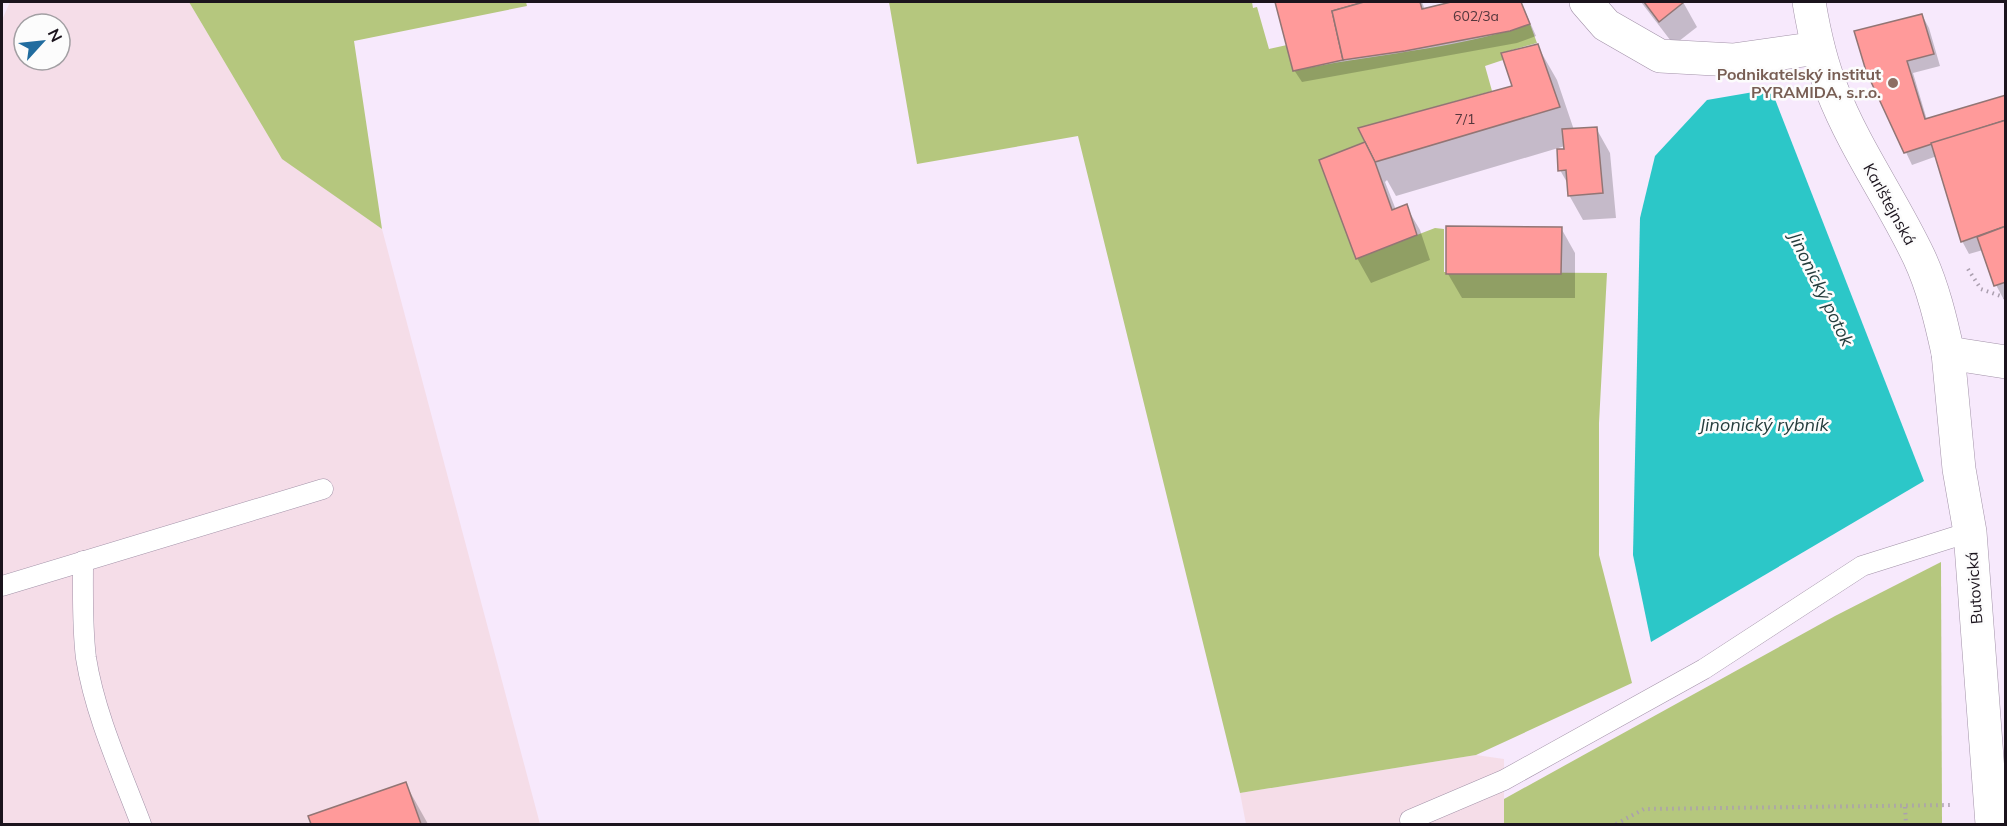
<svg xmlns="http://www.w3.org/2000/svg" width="2007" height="826" font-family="Mulish,sans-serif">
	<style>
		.industrial { fill: #f5dde8; fill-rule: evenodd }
		.green { fill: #b5c77e }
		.water { fill: #2cc7c8 }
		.shadow { fill: #0003 }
		.building { fill: #ff9a9a; stroke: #927574; stroke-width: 1.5 }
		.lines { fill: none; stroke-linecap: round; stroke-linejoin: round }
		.lane-casing { stroke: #a292a8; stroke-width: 21 }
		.street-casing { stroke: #a292a8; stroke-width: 34 }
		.secondary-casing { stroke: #a292a8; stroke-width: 34 }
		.path { stroke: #ab9faf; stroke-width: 4; stroke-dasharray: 1.5 4.5; stroke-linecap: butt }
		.lane { stroke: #fff; stroke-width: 20 }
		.street { stroke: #fff; stroke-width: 33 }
		.secondary { stroke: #fff; stroke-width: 33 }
		.education-dot { fill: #8d6e63; stroke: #fcfcfc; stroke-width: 2 }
		.labels { text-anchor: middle; stroke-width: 5; stroke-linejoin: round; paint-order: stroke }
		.number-label { font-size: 14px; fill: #54363c }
		.education-label { font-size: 16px; font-weight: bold; fill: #785e54; stroke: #fcfcfc; text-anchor: end }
		.street-label { font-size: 16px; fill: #1b141d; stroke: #fcfcfc }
		.water-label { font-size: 18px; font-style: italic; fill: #253d3d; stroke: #fcfcfc }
	</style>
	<rect width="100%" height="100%" fill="#f7e9fc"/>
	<g class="industrial">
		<path d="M10,2H189L282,158L382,229L540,824H2V20ZM24,24H60V60H24Z"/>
		<path d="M1476,755L1504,759V824H1246L1240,793Z"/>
	</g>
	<g class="green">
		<path d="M189,2H526L527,6L354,41L382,229L282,159Z"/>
		<path d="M889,2H1252L1253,8L1257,7L1269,49L1287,45L1293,71C1372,54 1454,50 1530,24L1537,43L1501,53L1503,60L1485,66L1492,91L1359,128L1365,142L1320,160L1357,258L1435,228L1444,229V272L1607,273L1599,423V555L1632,683L1476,755L1240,793L1078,136L917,164Z"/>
		<path d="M1941,562L1942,824H1504V799L1835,616Z"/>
	</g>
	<path class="water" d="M1771,89L1924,481L1651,642L1633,555L1640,218L1655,156L1707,100Z"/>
	<g class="shadow">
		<path d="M1277,2H1422L1425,10L1457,2H1521L1536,36L1517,43L1302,82L1294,70Z"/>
		<path d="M1641,2H1683L1697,27L1674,45Z"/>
		<path d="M1922,15L1929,28L1940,66L1913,73L1927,120L2006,97V297L2003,298L1996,285L1983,250L1969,254L1962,241L1937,156L1912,165L1867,70Z"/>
		<path d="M1537,45L1557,80L1574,130L1596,128L1610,153L1616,218L1583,220L1569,195V186L1560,170L1565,146L1396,196L1387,180L1385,182L1396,210L1406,206L1420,230L1430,260L1371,283L1357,258L1370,154L1514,87Z"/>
		<path d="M1561,228L1575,253V298H1462L1448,274Z"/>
		<path d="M405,783L428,824H312L309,817Z"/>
	</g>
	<g class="building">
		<path d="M1275,2H1364L1332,11L1343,60L1293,71Z"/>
		<path d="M1364,2H1420L1422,9L1451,2H1521L1530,24L1510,31L1405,51L1343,60L1332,11Z"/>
		<path d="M1644,2H1684L1659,22Z"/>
		<path d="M1922,14L1934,54L1907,61L1925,119L2006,95V120L1904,153L1866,71L1854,31Z"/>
		<path d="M1538,44L1560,107L1375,162L1358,128L1512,86L1501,53Z"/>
		<path d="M2006,120V226L1961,242L1931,143Z"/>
		<path d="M1597,127L1603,193L1568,196L1566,170L1558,171L1557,149H1564L1562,129Z"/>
		<path d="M1365,142L1375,162L1392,210L1407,204L1417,235L1356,259L1319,160Z"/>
		<path d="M1446,226L1562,227L1561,274H1446Z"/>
		<path d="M2006,226V282L1994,286L1977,237Z"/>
		<path d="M406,782L421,824H311L308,816Z"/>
	</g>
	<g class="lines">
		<g class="lane-casing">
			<g id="lane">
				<path d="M83,561C83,593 82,626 86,658C95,715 121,771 141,824"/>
				<path d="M2,586L323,489"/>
				<path d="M1410,820L1504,780L1704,669L1862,566L1970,532"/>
			</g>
		</g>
		<g class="street-casing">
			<g id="street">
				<path d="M1586,2L1606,25L1660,56L1733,60L1818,48"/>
				<path d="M1948,353L1959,469L1970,532L1992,824"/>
			</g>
		</g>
		<g class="secondary-casing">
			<path id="secondary" d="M1809,2C1814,32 1820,61 1832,90C1855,149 1892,200 1919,257C1933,287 1941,321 1948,353L2006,362"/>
		</g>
		<g class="path">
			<path d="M1968,269L1981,289L2006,298"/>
			<path d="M1905,807L1906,824"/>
			<path d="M1616,824L1644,809L1953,805"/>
		</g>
		<use href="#lane" class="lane"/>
		<use href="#street" class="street"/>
		<use href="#secondary" class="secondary"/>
	</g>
	<circle class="education-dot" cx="1893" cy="83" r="6"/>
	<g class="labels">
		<g class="number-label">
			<text x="1476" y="21">602/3a</text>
			<text x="1465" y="124">7/1</text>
		</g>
		<g class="education-label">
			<text x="1881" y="80">Podnikatelský institut<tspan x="1881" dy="18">PYRAMIDA, s.r.o.</tspan></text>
		</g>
		<g class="street-label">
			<text transform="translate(1890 204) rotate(61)" y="6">Karlštejnská</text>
			<text transform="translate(1974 588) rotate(-94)" y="6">Butovická</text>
		</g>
		<g class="water-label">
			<text transform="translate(1821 289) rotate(64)" y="6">Jinonický potok</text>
			<text x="1764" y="431">Jinonický rybník</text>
		</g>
	</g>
	<rect width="2007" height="826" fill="none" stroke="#1b141d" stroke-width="6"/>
	<g transform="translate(42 42) rotate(63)"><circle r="28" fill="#fcfcfc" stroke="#a29fa3" stroke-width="1.5"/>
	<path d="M0-4.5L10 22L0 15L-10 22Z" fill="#216c9f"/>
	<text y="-9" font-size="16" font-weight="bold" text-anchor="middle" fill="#1b141d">N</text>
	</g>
</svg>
